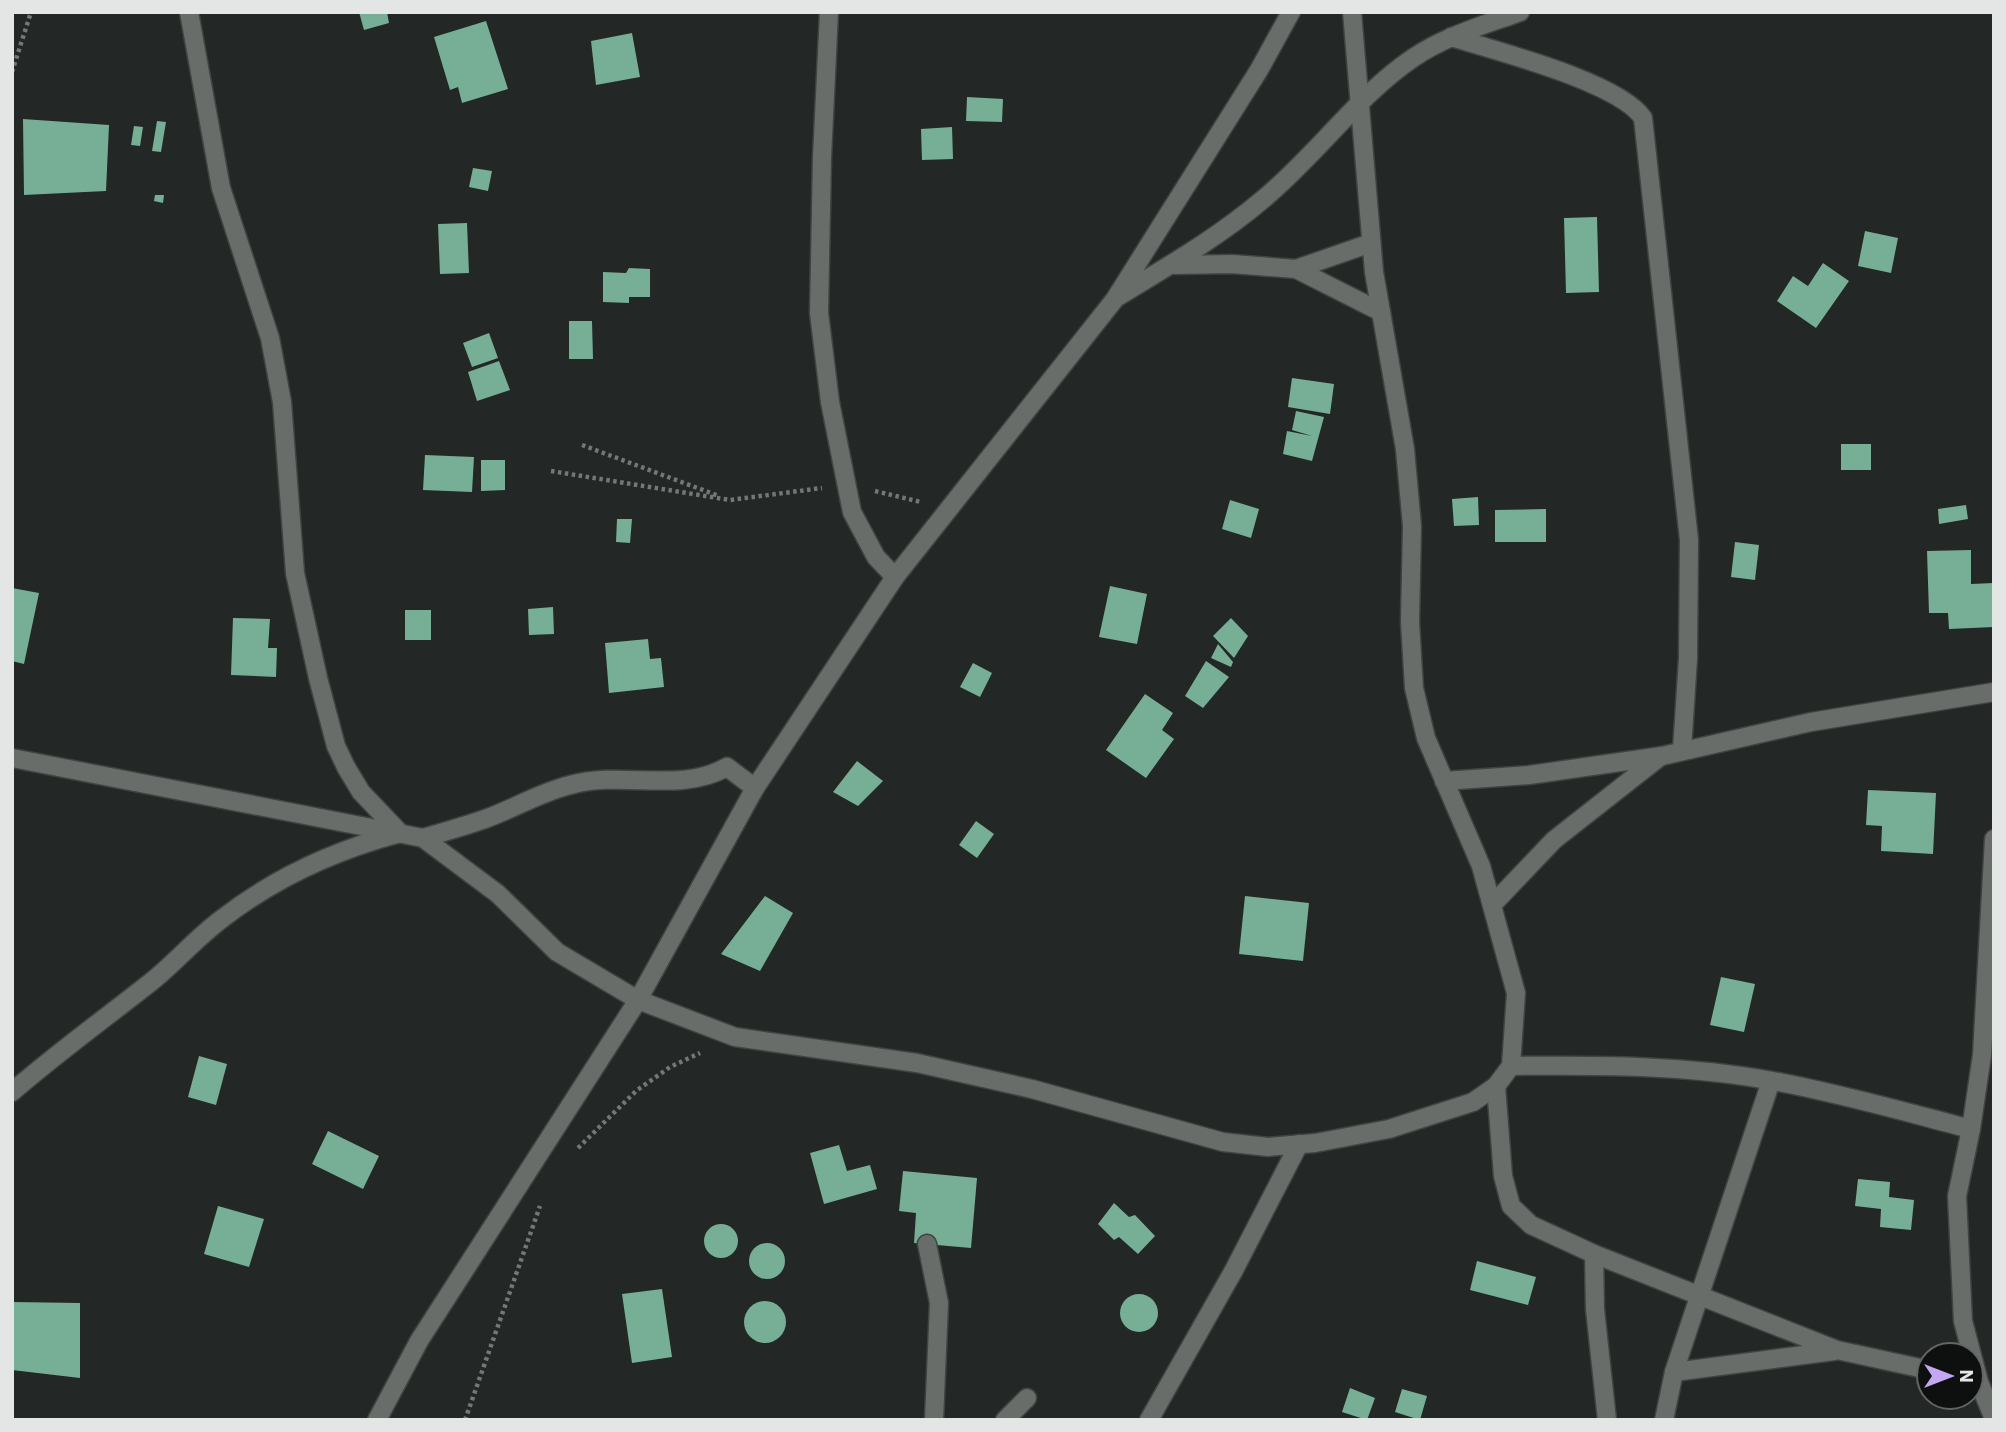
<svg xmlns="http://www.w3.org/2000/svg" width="2006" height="1432" font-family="'IBM Plex Sans',sans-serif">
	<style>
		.building { fill: #76af95 }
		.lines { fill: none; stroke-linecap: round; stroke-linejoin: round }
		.street-casing { stroke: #404341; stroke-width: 21 }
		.path { stroke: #737775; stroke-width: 4.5; stroke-dasharray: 3.5 3.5; stroke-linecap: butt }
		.street { stroke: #686d6a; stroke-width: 18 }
	</style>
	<rect width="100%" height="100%" fill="#232725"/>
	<g class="building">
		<path d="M359,12H387L389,23L364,30Z"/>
		<path d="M486,21L508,89L462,103L458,87L450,90L434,37Z"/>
		<path d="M632,33L640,77L596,85L591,41Z"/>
		<path d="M967,97L1003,99L1002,122L966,121Z"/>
		<path d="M23,119L109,125L106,191L24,195Z"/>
		<path d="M157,121L166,122L161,152L152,151Z"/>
		<path d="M134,126L143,127L140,146L131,145Z"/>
		<path d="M952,127L953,159L922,160L921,129Z"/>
		<path d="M473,168L492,171L488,191L469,187Z"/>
		<path d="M155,195H164L163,203L154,201Z"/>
		<path d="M1597,217L1599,292L1566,293L1564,218Z"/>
		<path d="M467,223L469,273L440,274L438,224Z"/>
		<path d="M1865,231L1898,238L1891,273L1858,266Z"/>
		<path d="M1823,263L1849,281L1816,328L1777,301L1793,276L1808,286Z"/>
		<path d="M629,268L650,269V297H629V303L603,302V272L626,273Z"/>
		<path d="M569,321H592L593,359H569Z"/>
		<path d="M489,333L498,358L472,367L463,343Z"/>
		<path d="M499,361L510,390L477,401L468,372Z"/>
		<path d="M1292,378L1334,384L1330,414L1288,407Z"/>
		<path d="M1296,411L1324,417L1312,461L1283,454L1287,431L1312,436L1292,430Z"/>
		<rect x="1841" y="444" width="30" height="26"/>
		<path d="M425,455L474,457L472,492L423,490Z"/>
		<path d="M481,460H505V490L481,491Z"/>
		<path d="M1478,497L1479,525L1454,526L1452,499Z"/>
		<path d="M1230,500L1259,509L1251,538L1222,529Z"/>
		<path d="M1966,505L1968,519L1939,524L1938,509Z"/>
		<path d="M1546,509V542H1495V510Z"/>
		<path d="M617,519H632L630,543L616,542Z"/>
		<path d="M1735,542L1759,545L1755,580L1731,577Z"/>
		<path d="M1971,550V584L1994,583V627L1949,629L1948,613H1929L1927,551Z"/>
		<path d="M1110,586L1147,594L1137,644L1099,637Z"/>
		<path d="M12,588L39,593L24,664L12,661Z"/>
		<path d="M553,607L554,634L529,635L528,609Z"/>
		<rect x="405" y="610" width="26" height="30"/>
		<path d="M233,618L270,619L268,648H277L276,677L231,675Z"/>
		<path d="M1231,618L1248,636L1234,658L1213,636Z"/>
		<path d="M648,639L650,659L661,658L664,687L609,693L605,643Z"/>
		<path d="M1218,644L1233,662L1231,667L1211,658Z"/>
		<path d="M1206,661L1229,677L1203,708L1185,696Z"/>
		<path d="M973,663L992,673L980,697L960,687Z"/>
		<path d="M1145,694L1173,713L1162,730L1174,739L1146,778L1106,750Z"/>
		<path d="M857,761L883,781L858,806L833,792Z"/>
		<path d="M1868,790L1936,793L1933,854L1881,851L1882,826L1866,825Z"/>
		<path d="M976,821L994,834L977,858L959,845Z"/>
		<path d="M765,896L793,913L760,971L721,954Z"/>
		<path d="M1245,896L1309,903L1303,961L1239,954Z"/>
		<path d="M1721,977L1755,984L1744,1032L1710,1025Z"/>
		<path d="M199,1056L227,1064L216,1105L188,1097Z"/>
		<path d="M328,1131L379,1156L363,1189L312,1164Z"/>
		<path d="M839,1145L847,1171L870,1165L877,1189L824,1204L810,1153Z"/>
		<path d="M903,1171L977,1178L971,1248L914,1243L916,1213L899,1211Z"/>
		<path d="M1858,1179L1890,1182L1889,1197L1914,1200L1911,1230L1880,1227L1881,1209L1855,1206Z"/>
		<path d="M1114,1203L1129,1217L1135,1215L1155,1236L1138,1254L1119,1237L1114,1240L1098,1224Z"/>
		<path d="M218,1206L264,1219L249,1267L204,1254Z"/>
		<circle cx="721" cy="1241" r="17"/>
		<circle cx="767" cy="1261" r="18"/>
		<path d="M1477,1261L1536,1277L1528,1305L1470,1290Z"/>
		<path d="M662,1289L672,1357L632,1363L622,1294Z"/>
		<circle cx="1139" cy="1313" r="19"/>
		<circle cx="765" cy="1322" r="21"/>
		<path d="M12,1302L80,1303V1378L12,1370Z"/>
		<path d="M1350,1388L1375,1398L1367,1420L1342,1412Z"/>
		<path d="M1402,1389L1427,1396L1420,1420L1395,1412Z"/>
	</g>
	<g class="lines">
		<g class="street-casing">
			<g id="street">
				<path d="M829,12L822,158L819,313L830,402L852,512L876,557L895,577"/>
				<path d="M1451,37C1496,51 1619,82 1643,118L1689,540L1688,658L1682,750"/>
				<path d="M1174,265L1232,264L1296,269L1381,312"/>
				<path d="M1296,269L1371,243"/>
				<path d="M1119,296C1168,266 1217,238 1261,201C1314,158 1358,95 1413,58C1445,36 1484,25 1520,12"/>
				<path d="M12,758L423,838L498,894L557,952L638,1000L735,1037L917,1063L1032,1089L1223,1142L1268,1147L1315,1143L1389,1129L1473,1102L1496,1086L1511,1066L1516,993L1481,866L1426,738L1414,688L1410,622L1412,526L1405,449L1374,272L1352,12"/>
				<path d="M1444,781L1529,775L1662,756L1811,722L1994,692"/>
				<path d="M423,838C444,832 465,826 485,819C513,809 541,792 570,785C625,770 678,794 727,767L755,788"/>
				<path d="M1493,904L1554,840L1661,756"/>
				<path d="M1511,1066C1597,1065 1687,1065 1773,1081C1839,1093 1905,1112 1971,1129L1982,1055L1994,839"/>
				<path d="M1496,1086L1503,1176L1511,1206L1531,1225L1594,1254L1837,1350L1929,1370"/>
				<path d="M12,1092C57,1053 104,1019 151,982C176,962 197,937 223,918C276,877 336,850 400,833L361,792L346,767L336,746L318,678L295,573L282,402L270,338L221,188L189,12"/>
				<path d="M1971,1129L1957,1196L1963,1321L1979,1382L1994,1419"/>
				<path d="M927,1244L939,1303L934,1420"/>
				<path d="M1594,1254L1595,1309L1607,1420"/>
				<path d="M1674,1372L1834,1351"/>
				<path d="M377,1420L419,1341L638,1000L755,788L895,577L1115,299L1259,70L1291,12"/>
				<path d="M1005,1420L1027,1398"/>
				<path d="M1149,1420L1234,1270L1299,1144"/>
				<path d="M1664,1420L1674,1372L1771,1081"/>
			</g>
		</g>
		<g class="path">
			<path d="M12,72L31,12"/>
			<path d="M582,445L719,496"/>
			<path d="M551,471L730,500L822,488"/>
			<path d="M875,491L921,502"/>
			<path d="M578,1148L636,1091L670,1067L700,1053"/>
			<path d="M465,1420L540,1206"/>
		</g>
		<use href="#street" class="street"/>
	</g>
	<rect width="2006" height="1432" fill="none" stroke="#e3e6e4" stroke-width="28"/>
	<g transform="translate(1950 1376) rotate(90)"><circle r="33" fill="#0e0f0f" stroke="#636564" stroke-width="2"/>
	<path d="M0-5L12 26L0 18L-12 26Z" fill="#c3a7f2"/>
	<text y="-10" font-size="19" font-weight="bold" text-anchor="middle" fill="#e3e6e4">N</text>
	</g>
</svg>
